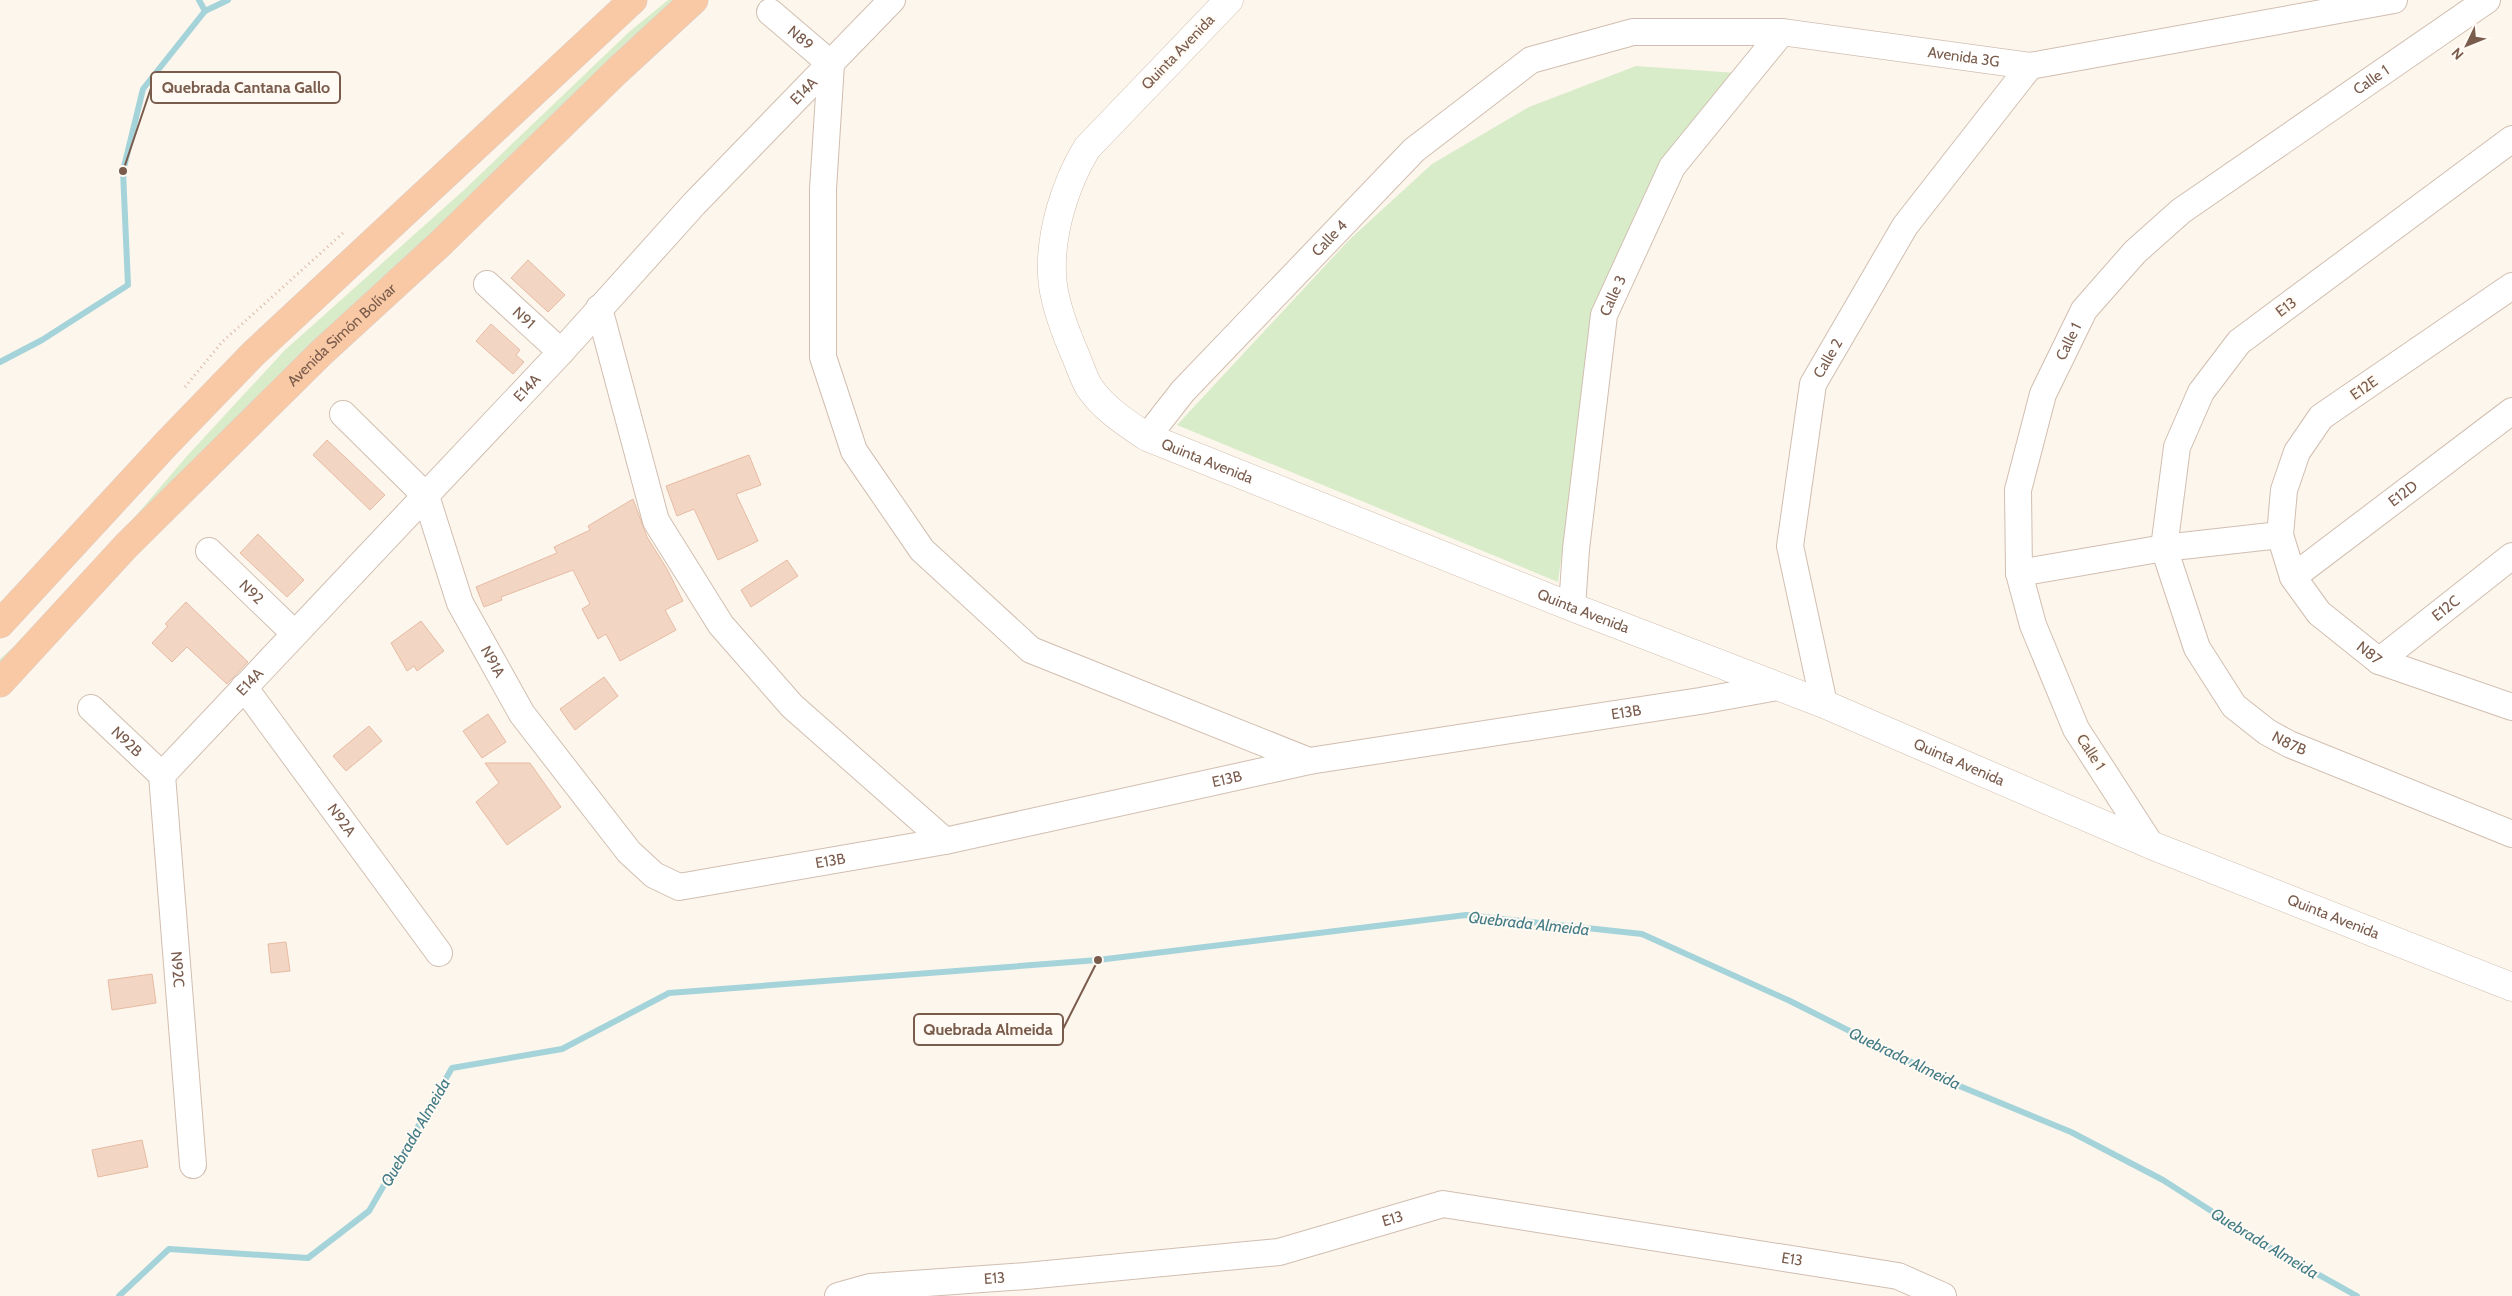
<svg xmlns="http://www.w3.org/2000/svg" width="2512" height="1296" font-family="Cabin,sans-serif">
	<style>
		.green { fill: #d8ecc9 }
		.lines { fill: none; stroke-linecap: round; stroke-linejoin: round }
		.stream { stroke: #a5d3da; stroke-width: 6 }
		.building { fill: #f3d5c3; stroke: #e6bba3 }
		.minor-casing { stroke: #d1beb0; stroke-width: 28 }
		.tertiary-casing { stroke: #d1beb0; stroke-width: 29 }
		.trunk-casing { stroke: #dad1cd; stroke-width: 29 }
		.path { stroke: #d9b8a5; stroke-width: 3; stroke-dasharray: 1 4; stroke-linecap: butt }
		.minor { stroke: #fff; stroke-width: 26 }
		.tertiary { stroke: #fff; stroke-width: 28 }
		.trunk { stroke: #f9c8a4; stroke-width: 28 }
		.labels { text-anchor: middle; stroke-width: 4; stroke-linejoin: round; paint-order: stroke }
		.street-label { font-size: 15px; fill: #7a5c4d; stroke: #fffaf3 }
		.water-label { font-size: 16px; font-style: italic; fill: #437c86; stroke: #fffaf3 }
		.leader { fill: none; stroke: #7a5c4d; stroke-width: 2 }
		.callout-dot { fill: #7a5c4d; stroke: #fffaf3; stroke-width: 2 }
		.callout { fill: #fffaf3; stroke: #7a5c4d; stroke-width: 2 }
		.callout-label { font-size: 16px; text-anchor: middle; font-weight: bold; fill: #7a5c4d }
	</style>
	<rect width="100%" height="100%" fill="#fdf6ec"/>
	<g class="green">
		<path d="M668,0H688L0,682V659L57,608L187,456L285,350L464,190L629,32Z"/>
		<path d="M1636,66L1737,73L1593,322L1558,582L1177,425L1349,240L1432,164L1529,107Z"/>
	</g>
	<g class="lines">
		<g class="stream">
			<path d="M199,0L205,11"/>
			<path d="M0,362L42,340L128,285L123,171L143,89L205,11L228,0"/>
			<path d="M119,1296L169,1249L308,1258L369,1211L452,1068L562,1049L669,993L1098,960L1466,915L1642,934L1790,1001L1957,1085L2071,1132L2163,1180L2258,1241L2357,1296"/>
		</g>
	</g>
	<g class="building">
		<path d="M528,260L565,295L548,312L511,278Z"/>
		<path d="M491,324L520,350L516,355L524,362L513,374L476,341Z"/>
		<path d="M327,440L385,495L370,510L313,455Z"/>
		<path d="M749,455L761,485L736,494L758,541L718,560L694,509L677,516L666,486Z"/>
		<path d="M633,499L647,537L667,569L683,601L665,610L676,630L620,661L606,634L598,639L582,609L590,604L573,570L501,597L502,600L484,607L476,587L557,553L554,547L590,530L588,526Z"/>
		<path d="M258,534L304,580L287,597L240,553Z"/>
		<path d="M787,560L798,576L751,607L741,590Z"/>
		<path d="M186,602L248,662L227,684L187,647L172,662L152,643L168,626L165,624Z"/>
		<path d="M421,621L444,651L417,671L414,666L407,671L391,643Z"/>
		<path d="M604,677L618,696L575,730L560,709Z"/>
		<path d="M488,714L506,742L482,758L463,731Z"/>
		<path d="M369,726L382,741L346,771L333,756Z"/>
		<path d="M485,763H530L561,807L507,845L476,802L499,783Z"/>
		<path d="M286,942L290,971L271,973L268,944Z"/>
		<path d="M152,974L156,1003L112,1010L108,980Z"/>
		<path d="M142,1140L148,1167L98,1177L92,1150Z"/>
	</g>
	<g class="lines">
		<g class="minor-casing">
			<g id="minor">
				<path id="s1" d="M770,12L831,64L823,189V357L854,451L922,550L1031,650L1309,761"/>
				<path id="s2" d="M2512,139L2239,342L2201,392L2177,447L2164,548L2197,648L2234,706L2267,732L2289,744L2512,834"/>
				<path id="s3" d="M487,284L561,352"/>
				<path id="s4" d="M2512,286L2321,417L2297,452L2284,490L2280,535L2293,577L2319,613L2379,661L2512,707"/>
				<path d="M599,308L656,521L721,625L792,706L945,841"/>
				<path id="s5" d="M343,414L426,496L460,603L522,714L629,852L654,875L679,887L945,841L1309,761L1700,701L1778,687"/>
				<path id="s6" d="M1147,437L1183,391L1414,150L1531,60L1633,32H1782L2030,66L2394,0"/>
				<path id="s7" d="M209,551L294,633"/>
				<path d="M2019,573L2164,548L2280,535"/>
				<path id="s8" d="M2293,577L2512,411"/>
				<path id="s9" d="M1572,607L1576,549L1604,315L1672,167L1782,32"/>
				<path id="s10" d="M2379,661L2512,556"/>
				<path id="s11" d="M244,687L439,953"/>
				<path id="s12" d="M1824,704L1790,546L1813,384L1905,226L2030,66"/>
				<path id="s13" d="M91,708L162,775"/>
				<path id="s14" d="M162,775L561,352L694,204L892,0"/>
				<path id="s15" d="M162,775L193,1165"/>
				<path id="s16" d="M2151,845L2076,729L2033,625L2019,573L2018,490L2043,394L2084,310L2135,252L2181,211L2487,0"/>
				<path id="s17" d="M838,1296L870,1287L1026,1276L1279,1252L1443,1204L1898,1276L1943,1296"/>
			</g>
		</g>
		<g class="tertiary-casing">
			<g id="tertiary">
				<path id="s18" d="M1229,0L1087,148C1065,184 1050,233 1052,275C1053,298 1065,331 1074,352C1079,363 1083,377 1089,387C1103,408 1126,423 1147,437L1572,607L1824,704L2151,845L2512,987"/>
			</g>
		</g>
		<g class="trunk-casing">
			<g id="trunk">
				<path d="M0,624L167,443L253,354L633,0"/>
				<path id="s19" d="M0,683L126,546L321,353L441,243L617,71L694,0"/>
			</g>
		</g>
		<path class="path" d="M185,387L222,342L343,233"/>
		<use href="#minor" class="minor"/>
		<use href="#tertiary" class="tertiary"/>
		<use href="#trunk" class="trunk"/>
	</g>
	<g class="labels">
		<g class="street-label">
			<text dy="5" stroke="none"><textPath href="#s1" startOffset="40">N89</textPath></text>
			<text transform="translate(1178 52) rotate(-46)" y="5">Quinta Avenida</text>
			<text dy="5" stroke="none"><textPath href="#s6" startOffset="978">Avenida 3G</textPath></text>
			<text dy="5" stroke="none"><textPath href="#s16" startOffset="950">Calle 1</textPath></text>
			<text dy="5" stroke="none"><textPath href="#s14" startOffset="938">E14A</textPath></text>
			<text dy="5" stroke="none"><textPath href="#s6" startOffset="270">Calle 4</textPath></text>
			<text dy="5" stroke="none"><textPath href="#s9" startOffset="315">Calle 3</textPath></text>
			<text transform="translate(2286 307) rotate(-37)" y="5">E13</text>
			<text dy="5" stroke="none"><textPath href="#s3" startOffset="50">N91</textPath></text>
			<text dy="5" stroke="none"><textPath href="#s19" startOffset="488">Avenida Simón Bolívar</textPath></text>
			<text dy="5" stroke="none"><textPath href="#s16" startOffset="545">Calle 1</textPath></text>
			<text dy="5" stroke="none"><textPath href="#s12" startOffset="355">Calle 2</textPath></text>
			<text dy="5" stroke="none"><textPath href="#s14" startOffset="532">E14A</textPath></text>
			<text transform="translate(2364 388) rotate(-35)" y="5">E12E</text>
			<text dy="5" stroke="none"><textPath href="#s18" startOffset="599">Quinta Avenida</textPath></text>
			<text dy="5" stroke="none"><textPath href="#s8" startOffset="138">E12D</textPath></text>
			<text dy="5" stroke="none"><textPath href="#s7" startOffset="59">N92</textPath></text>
			<text dy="5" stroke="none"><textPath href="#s10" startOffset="85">E12C</textPath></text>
			<text dy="5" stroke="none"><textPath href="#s18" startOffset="1004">Quinta Avenida</textPath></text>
			<text dy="5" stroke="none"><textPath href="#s4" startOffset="512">N87</textPath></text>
			<text dy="5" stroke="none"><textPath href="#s5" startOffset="296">N91A</textPath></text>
			<text dy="5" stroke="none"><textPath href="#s14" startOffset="128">E14A</textPath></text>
			<text dy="5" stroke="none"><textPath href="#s5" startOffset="1556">E13B</textPath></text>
			<text dy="5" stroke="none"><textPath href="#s13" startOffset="49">N92B</textPath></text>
			<text dy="5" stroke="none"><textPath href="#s2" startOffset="806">N87B</textPath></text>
			<text transform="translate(2091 752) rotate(57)" y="5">Calle 1</text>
			<text dy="5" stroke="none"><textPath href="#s18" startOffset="1409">Quinta Avenida</textPath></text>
			<text dy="5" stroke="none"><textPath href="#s5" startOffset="1151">E13B</textPath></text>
			<text dy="5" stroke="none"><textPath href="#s11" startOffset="165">N92A</textPath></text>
			<text dy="5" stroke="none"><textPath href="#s5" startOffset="746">E13B</textPath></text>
			<text dy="5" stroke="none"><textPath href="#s18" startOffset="1814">Quinta Avenida</textPath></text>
			<text dy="5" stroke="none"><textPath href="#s15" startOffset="195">N92C</textPath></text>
			<text dy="5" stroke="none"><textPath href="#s17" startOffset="562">E13</textPath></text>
			<text dy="5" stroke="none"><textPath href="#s17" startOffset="968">E13</textPath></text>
			<text dy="5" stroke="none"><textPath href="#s17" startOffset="158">E13</textPath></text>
		</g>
		<g class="water-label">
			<text transform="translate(1529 923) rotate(6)" y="6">Quebrada Almeida</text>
			<text transform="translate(1905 1058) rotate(26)" y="6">Quebrada Almeida</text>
			<text transform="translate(415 1132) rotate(-60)" y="6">Quebrada Almeida</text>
			<text transform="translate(2265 1243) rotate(31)" y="6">Quebrada Almeida</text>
		</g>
	</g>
	<path class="leader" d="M123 171L151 88M1098 960L1063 1029"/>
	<g class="callout-dot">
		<circle cx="123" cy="171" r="5"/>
		<circle cx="1098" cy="960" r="5"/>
	</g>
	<g class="callout">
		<rect x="151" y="72" width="189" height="31" rx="5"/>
		<rect x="914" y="1014" width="149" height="31" rx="5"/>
	</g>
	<g class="callout-label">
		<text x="246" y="93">Quebrada Cantana Gallo</text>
		<text x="988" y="1035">Quebrada Almeida</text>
	</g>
	<g transform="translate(2467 45) rotate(227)" stroke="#fffaf3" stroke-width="4" paint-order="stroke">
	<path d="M0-4L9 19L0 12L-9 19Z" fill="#7a5c4d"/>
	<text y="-8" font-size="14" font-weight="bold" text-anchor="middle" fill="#7a5c4d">N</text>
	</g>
</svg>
